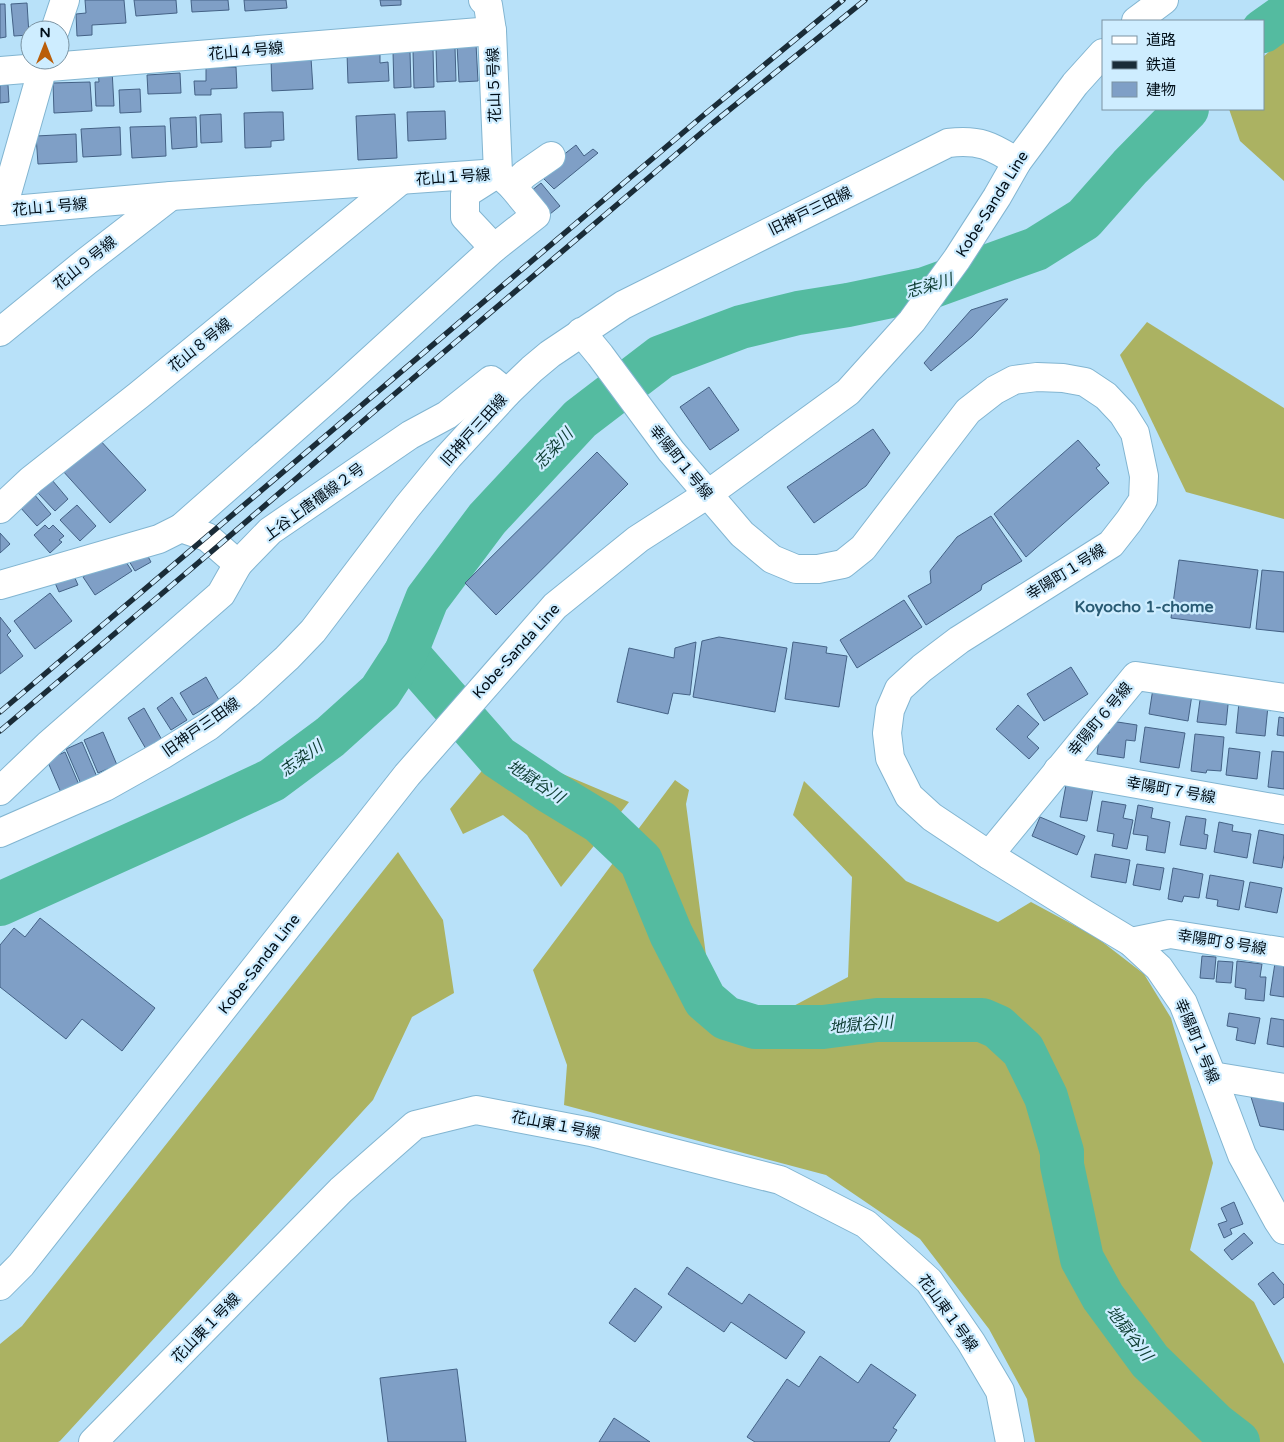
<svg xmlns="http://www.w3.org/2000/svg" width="1284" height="1442" font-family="'Varela Round','Noto Sans JP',sans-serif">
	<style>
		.forest { fill: #abb262 }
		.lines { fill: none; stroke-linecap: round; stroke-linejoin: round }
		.river { stroke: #54bba0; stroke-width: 44 }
		.building { fill: #7f9fc6; stroke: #446286 }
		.minor-casing { stroke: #82b5d1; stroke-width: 30 }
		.major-casing { stroke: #82b5d1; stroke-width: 30 }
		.minor { stroke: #fff; stroke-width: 28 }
		.major { stroke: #fff; stroke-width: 28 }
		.rail-casing { stroke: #1a2c38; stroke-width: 5.5 }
		.rail { stroke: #ceedff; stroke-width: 4; stroke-dasharray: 11; stroke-linecap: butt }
		.labels { text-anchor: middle; stroke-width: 4.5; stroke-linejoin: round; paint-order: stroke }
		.street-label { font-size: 15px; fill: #000e18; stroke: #ceedff }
		.water-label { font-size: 16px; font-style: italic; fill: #0e3d32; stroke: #ceedff }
		.neighbourhood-label { font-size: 16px; font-weight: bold; fill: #295b74; stroke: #ceedff }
	</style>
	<rect width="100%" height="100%" fill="#b8e1f9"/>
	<g class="forest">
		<path d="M1284,39V181L1240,141L1229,109H1263V57Z"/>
		<path d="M1147,322L1284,408V519L1186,492L1120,355Z"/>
		<path d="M501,748L629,802L561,887L527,835L503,815L463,834L450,809Z"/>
		<path d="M675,780L689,790L686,804L707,963L726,1000L786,1010L848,977L852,877L793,815L804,781L906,881L998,922L1031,902L1096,937L1144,974L1171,1018L1213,1163L1190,1250L1254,1302L1284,1364V1442H1035L1027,1399L989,1329L920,1239L826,1175L564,1105L567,1065L533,970Z"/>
		<path d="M398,852L443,920L454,993L412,1017L373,1100L60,1441L58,1442H0V1344L22,1326Z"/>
	</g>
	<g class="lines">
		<g class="river">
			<path d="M1263,31L1284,16"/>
			<path d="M406,652L498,757L549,791L600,822L641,861L671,934L705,1000L726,1018L755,1027H823L877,1020H982L998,1027L1023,1050L1046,1097L1062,1152V1165L1082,1259L1103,1297L1150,1361L1216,1425L1238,1442"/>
			<path d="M0,904L195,816L272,780L330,737L380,692L406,652L427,599L487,519L580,419L661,357L741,327L798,313L848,305L925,289L1036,249L1084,219L1130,167L1187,109"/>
		</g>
	</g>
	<g class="building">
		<path d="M85,0H124L126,23L92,25V35L77,36L76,14L86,13Z"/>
		<path d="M134,0H176L177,13L136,16Z"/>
		<path d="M191,0H228L229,10L192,12Z"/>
		<path d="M244,0H286L287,8L245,11Z"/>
		<path d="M380,0H401V5L381,6Z"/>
		<path d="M27,3L29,35L14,36L11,4Z"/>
		<path d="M0,4H5L6,37L0,38Z"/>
		<path d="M476,44L478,81L459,82L457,45Z"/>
		<path d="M455,47L456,81L437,82L436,48Z"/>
		<path d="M433,50L434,87L414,88L413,51Z"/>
		<path d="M380,51V63L388,62L389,81L348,83L347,53Z"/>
		<path d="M393,52H410L411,87L394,88Z"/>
		<path d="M311,58L313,89L272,91L271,60Z"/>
		<path d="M236,67L237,88L211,89V95H195L194,81H206V68Z"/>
		<path d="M98,70H112L114,106H96L95,82H99Z"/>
		<path d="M180,73L181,93L148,94L147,75Z"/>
		<path d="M90,82L92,111L54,113L53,83Z"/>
		<path d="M0,85H8L9,102L0,103Z"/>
		<path d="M140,89L141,112L120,113L119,90Z"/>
		<path d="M445,111L446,139L408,141L407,112Z"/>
		<path d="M270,112H283L284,140L271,141V147L245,148L244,113Z"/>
		<path d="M221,114L222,142L201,143L200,115Z"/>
		<path d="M395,114L397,158L358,160L356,116Z"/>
		<path d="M196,117L197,147L172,149L170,118Z"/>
		<path d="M165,126L166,156L132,158L130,127Z"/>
		<path d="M120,127L121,155L83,157L81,129Z"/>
		<path d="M76,134L77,162L38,164L36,136Z"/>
		<path d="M576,145L584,156L593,149L598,153L554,189L539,174Z"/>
		<path d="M541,183L560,206L550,214L531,191Z"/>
		<path d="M1005,299H1008L972,337L931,371L924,363L971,310Z"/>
		<path d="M709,387L739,430L710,450L680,407Z"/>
		<path d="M873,429L890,453L866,486L814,523L787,487Z"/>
		<path d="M98,438L146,490L110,523L62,470Z"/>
		<path d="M1078,440L1100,465L1096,468L1109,483L1026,557L994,514Z"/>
		<path d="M597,452L628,484L496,615L465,583Z"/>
		<path d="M52,480L68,499L55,511L38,493Z"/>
		<path d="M33,493L51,514L37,526L19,506Z"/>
		<path d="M77,505L96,526L80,541L60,520Z"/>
		<path d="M991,516L1022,561L982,585L981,590L926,625L908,596L931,583L930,571L957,537Z"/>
		<path d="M45,525L49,529L53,525L64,536L59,540L62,542L50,553L34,535Z"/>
		<path d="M0,533L10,544L0,553Z"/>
		<path d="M143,547L151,562L135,571L126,556Z"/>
		<path d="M120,553L132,571L95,595L83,577Z"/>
		<path d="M1179,560L1258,570L1250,628L1171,618Z"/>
		<path d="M71,569L78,585L59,592L52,576Z"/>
		<path d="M1262,570L1284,572V632L1256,629Z"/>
		<path d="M50,593L72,621L35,649L14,621Z"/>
		<path d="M904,600L922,627L857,668L840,640Z"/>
		<path d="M0,617L11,631L7,635L23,656L0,674Z"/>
		<path d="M719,637L787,648L775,712L693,697L702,641Z"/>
		<path d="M696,642L690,695L673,693L668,714L617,702L629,648L674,658L675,648Z"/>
		<path d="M793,642L827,647L826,653L847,656L839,707L785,699Z"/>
		<path d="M1071,667L1088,694L1044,721L1027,694Z"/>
		<path d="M206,677L219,700L193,715L180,693Z"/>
		<path d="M1154,682L1193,688L1188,721L1149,714Z"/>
		<path d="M1207,692L1229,695L1226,725L1197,722L1200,700H1206Z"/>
		<path d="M172,697L187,720L171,730L157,708Z"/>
		<path d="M1239,702L1268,706L1265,736L1236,733Z"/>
		<path d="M1018,705L1039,724L1027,737L1039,748L1029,759L996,729Z"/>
		<path d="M144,708L162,740L146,749L128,718Z"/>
		<path d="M1279,717L1284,718V736L1277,735Z"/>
		<path d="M1111,721L1137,725L1135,741L1126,740L1124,758L1097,754L1100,732L1109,733Z"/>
		<path d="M1145,727L1185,733L1179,768L1140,762Z"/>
		<path d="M103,732L117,765L98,773L84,740Z"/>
		<path d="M1195,734L1224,737L1221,771L1207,770L1206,773L1191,771Z"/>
		<path d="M82,742L97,777L81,784L66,749Z"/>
		<path d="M1229,748L1260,752L1257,779L1226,775Z"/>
		<path d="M1272,751L1284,752V789L1268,787Z"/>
		<path d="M65,752L80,787L62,795L47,760Z"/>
		<path d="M1066,785L1093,789L1087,821L1060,817Z"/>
		<path d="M1102,801L1126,805L1123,818L1133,820L1127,849L1112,846L1114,834L1097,831Z"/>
		<path d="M1138,805L1153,808L1151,818L1170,822L1165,853L1146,850L1148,836L1133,834Z"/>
		<path d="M1186,816L1206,819L1204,834L1208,835L1206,849L1180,845Z"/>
		<path d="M1040,817L1085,836L1077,855L1032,836Z"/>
		<path d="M1219,822L1233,825L1232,831L1251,834L1247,858L1214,852Z"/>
		<path d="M1259,830L1284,835V854L1282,868L1253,863Z"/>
		<path d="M1095,854L1130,860L1126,883L1091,877Z"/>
		<path d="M1137,864L1164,868L1160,890L1133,885Z"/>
		<path d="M1173,868L1203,874L1199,898L1184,896L1182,902L1168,899Z"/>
		<path d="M1210,875L1244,881L1239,910L1217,906L1218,900L1206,898Z"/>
		<path d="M1250,882L1282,888L1277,913L1245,907Z"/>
		<path d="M40,918L155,1008L122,1051L82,1019L66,1039L0,987V945L14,928L25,937Z"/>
		<path d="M1202,956L1216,957L1214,979L1200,978Z"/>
		<path d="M1218,961L1233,962L1231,983L1216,982Z"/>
		<path d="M1237,961L1262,964L1260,977H1266L1264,1001L1245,999L1246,989L1235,987Z"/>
		<path d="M1275,963L1284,964V997L1270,995Z"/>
		<path d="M1229,1013L1260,1018L1255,1044L1236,1040L1238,1028L1227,1026Z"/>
		<path d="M1271,1018L1284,1020V1047L1267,1044Z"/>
		<path d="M1251,1097L1284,1102V1130L1260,1126Z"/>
		<path d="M1234,1202L1243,1224L1230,1229L1232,1234L1224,1238L1218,1224L1227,1221L1221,1208Z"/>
		<path d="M1244,1233L1253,1243L1232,1260L1224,1250Z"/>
		<path d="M687,1267L742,1304L749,1294L805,1332L786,1359L731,1322L724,1332L668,1294Z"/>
		<path d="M1273,1272L1284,1285V1297L1274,1305L1258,1284Z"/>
		<path d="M635,1288L662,1307L635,1342L609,1323Z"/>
		<path d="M820,1356L858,1383L871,1364L916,1395L893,1428L897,1430L889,1442H755L747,1437L787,1379L799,1387Z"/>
		<path d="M457,1369L466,1442H388L380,1378Z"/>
		<path d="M614,1418L650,1442H599Z"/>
	</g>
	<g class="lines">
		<g class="minor-casing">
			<g id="minor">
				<path d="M483,0L488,5L492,31L498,173L465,194V217L494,248"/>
				<path d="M55,30L65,0"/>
				<path d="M0,71L492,31"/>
				<path d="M512,186L525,174L551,156"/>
				<path d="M0,211L171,196L498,173L512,186L536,215L494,248L339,389L181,528"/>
				<path d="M2,211L45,60"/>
				<path d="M0,332L87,261L171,196"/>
				<path d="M581,332L600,355L671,451L742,534L772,559L796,569H818L843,564L863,548L968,411L995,390L1014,380L1037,377L1063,378L1085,382L1106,396L1123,414L1135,433L1144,476L1143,500L1129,521L1111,544L959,640L922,668L899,689L890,710L887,733L890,758L909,796L932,817L989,855L1086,915L1131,942L1159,968L1183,1003L1212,1076L1242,1155L1278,1221L1284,1230"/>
				<path d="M0,509L31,480L139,395L400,181"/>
				<path d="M0,585L159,539L181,528L207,537L238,564L270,531L410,435L447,415L491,380L507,393"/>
				<path d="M1058,770L1284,810"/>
				<path d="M0,791L48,745L221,594L238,564"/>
				<path d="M0,833L105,787L162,755L209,726L249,693L287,658L313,631L407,507L448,457L507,393L532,369L550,354L623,305L948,143C979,139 992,146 1017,162"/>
				<path d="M989,855L1136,676L1284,698"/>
				<path d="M1131,942L1170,934L1284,952"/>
				<path d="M1212,1076L1284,1088"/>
				<path d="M93,1442L341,1190L415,1125L476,1110L591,1132L780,1180L866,1224L929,1281L971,1342L1000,1391L1010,1442"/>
			</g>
		</g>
		<g class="major-casing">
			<g id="major">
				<path d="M1136,21L1164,0"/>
				<path d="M0,1286L21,1265L407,775L555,606L638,539L708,494L848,392L912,321L957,259L997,197L1017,162L1075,84L1103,53"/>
			</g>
		</g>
		<use href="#minor" class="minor"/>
		<use href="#major" class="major"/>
		<g class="rail-casing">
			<g id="rail">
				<path d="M0,712L705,114L843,0"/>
				<path d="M0,731L218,546L370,415L713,123L865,0"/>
			</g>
		</g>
		<use href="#rail" class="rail"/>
	</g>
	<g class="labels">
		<g class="street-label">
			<text transform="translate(246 51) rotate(-5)" y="5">花山４号線</text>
			<text transform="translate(494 85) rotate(-92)" y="5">花山５号線</text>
			<text transform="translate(453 177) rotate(-4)" y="5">花山１号線</text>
			<text transform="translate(992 204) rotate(-58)" y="5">Kobe-Sanda Line</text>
			<text transform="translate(50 207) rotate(-5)" y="5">花山１号線</text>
			<text transform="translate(810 211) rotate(-26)" y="5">旧神戸三田線</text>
			<text transform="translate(85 263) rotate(-39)" y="5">花山９号線</text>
			<text transform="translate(200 345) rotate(-39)" y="5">花山８号線</text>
			<text transform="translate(474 430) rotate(-48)" y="5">旧神戸三田線</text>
			<text transform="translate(681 462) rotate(51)" y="5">幸陽町１号線</text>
			<text transform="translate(314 502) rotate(-36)" y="5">上谷上唐櫃線２号</text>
			<text transform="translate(1066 572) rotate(-32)" y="5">幸陽町１号線</text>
			<text transform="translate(516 651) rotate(-48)" y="5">Kobe-Sanda Line</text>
			<text transform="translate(1100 719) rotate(-50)" y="5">幸陽町６号線</text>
			<text transform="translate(201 727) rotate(-35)" y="5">旧神戸三田線</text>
			<text transform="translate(1171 790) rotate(10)" y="5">幸陽町７号線</text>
			<text transform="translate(1222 942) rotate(9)" y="5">幸陽町８号線</text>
			<text transform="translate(259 964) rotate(-52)" y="5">Kobe-Sanda Line</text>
			<text transform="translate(1197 1041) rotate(67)" y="5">幸陽町１号線</text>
			<text transform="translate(556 1125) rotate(11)" y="5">花山東１号線</text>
			<text transform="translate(948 1313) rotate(54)" y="5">花山東１号線</text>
			<text transform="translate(206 1328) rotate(-46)" y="5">花山東１号線</text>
		</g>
		<g class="water-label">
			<text transform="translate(929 285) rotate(-16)" y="6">志染川</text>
			<text transform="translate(553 448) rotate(-47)" y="6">志染川</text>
			<text transform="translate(301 758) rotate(-36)" y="6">志染川</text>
			<text transform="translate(536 781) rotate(33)" y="6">地獄谷川</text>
			<text transform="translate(861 1024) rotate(-5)" y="6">地獄谷川</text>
			<text transform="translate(1130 1333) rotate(52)" y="6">地獄谷川</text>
		</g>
		<g class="neighbourhood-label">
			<text x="1144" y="612">Koyocho 1-chome</text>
		</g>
	</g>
	<rect x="1102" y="20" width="162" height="90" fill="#ceedff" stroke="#7c94a3"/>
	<rect x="1112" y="36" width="25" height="8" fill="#ffffff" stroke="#7c94a3"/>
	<text x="1146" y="45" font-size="15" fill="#000e18">道路</text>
	<rect x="1112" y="61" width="25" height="8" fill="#1a2c38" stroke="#7c94a3"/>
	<text x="1146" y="70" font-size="15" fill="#000e18">鉄道</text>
	<rect x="1112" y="82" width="25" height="15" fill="#7f9fc6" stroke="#7c94a3"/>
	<text x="1146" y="95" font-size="15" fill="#000e18">建物</text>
	<g transform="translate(45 45)"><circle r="24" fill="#ceedff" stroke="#7c94a3"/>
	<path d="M0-4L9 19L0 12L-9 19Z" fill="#ba5e09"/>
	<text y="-8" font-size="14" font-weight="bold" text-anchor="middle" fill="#000e18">N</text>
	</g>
</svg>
